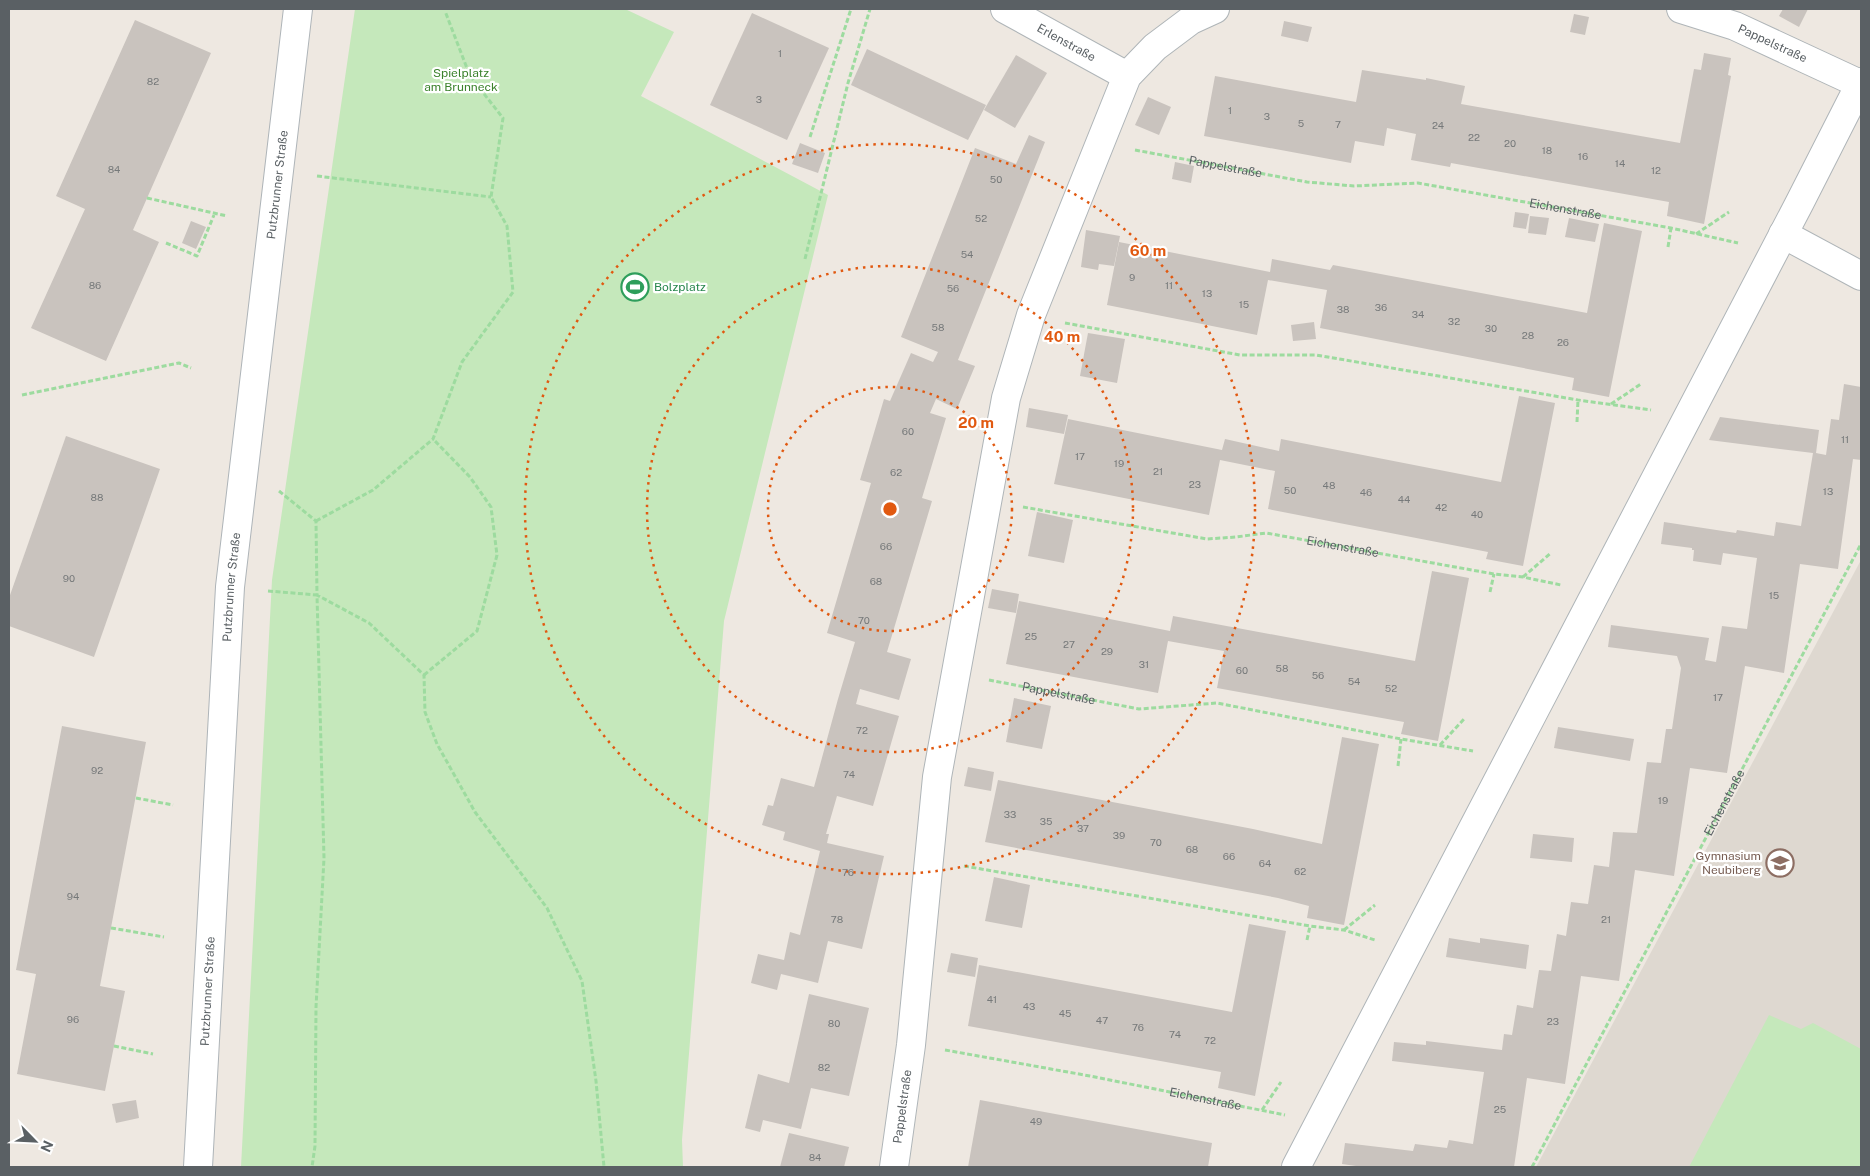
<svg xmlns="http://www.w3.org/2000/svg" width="1870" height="1176" font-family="'Public Sans',sans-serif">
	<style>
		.education { fill: #ded8d0 }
		.green { fill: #c5e8bb }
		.building { fill: #c9c3be }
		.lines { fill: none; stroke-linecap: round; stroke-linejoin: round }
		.minor-casing { stroke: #afb5b8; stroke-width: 30 }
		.secondary-casing { stroke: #aeb4b8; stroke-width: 30 }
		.path { stroke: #9ddb9f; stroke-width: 3; stroke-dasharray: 5 2.5; stroke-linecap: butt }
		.minor { stroke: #fff; stroke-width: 28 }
		.secondary { stroke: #fff; stroke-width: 28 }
		.ring { fill: none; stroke: #e15910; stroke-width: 2.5; stroke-dasharray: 2.5 5 }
		.labels { text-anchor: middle; stroke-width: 4.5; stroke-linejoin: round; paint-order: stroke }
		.number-label { font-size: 10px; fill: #76797a }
		.street-label { font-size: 12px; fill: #5a6064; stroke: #fff }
		.park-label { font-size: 12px; fill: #3b822c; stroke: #fff }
		.leisure-label { font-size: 12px; fill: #27864d; stroke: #fff; text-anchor: start }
		.education-label { font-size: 12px; fill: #785e54; stroke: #fff; text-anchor: end }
		.centre { fill: #e15910; stroke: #fff; stroke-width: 2.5 }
		.ring-label { font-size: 15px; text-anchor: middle; font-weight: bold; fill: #e15910; stroke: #fff; stroke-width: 4.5; stroke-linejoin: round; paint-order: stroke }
	</style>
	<rect width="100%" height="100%" fill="#eee8e1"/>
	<path class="education" d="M1861,560V1167H1536Z"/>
	<g class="green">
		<path d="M355,9H625L674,32L641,96L828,195L724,621L682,1140L683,1167H241L272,580Z"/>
		<path d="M1769,1015L1801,1029L1813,1023L1861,1049V1167H1689Z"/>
	</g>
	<g class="building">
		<path d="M1783,9H1808L1799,27L1779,16Z"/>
		<path d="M752,13L829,48L787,140L710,105Z"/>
		<path d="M1574,14L1589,17L1585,35L1570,32Z"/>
		<path d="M135,20L211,53L133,230L159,242L106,361L31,328L85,209L56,196Z"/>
		<path d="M1284,21L1312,27L1308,42L1281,36Z"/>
		<path d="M867,49L986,105L968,140L851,85Z"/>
		<path d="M1704,53L1731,58L1728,75L1731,76L1704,224L1667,216L1669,202L1451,163L1450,167L1411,160L1416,134L1387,128L1384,146L1355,141L1351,163L1204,136L1215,76L1356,102L1362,70L1426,80V78L1465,86L1461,104L1680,143L1694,69L1701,70Z"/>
		<path d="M1016,55L1047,73L1015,128L984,110Z"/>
		<path d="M1148,97L1171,107L1159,135L1135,125Z"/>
		<path d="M1029,135L1045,142L958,360L975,366L957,409L936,399L930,413L946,418L922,498L932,501L887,652L911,659L899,700L860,689L856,704L899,716L873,806L837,796L826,834H829L827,843L884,856L862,949L828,941L818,983L781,974L777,990L751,983L758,954L784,960L790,932L800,935L820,851L783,840L785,832L762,825L768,805L773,806L781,778L814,787L838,699L855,642L827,633L871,483L860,480L884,399L890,401L911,353L933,362L938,352L901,337L975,148L1016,164Z"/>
		<path d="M800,143L825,153L818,173L792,164Z"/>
		<path d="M1175,162L1194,166L1191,183L1172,179Z"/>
		<path d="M1515,212L1529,214L1526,229L1513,227Z"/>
		<path d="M1530,216L1549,218L1546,235L1528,233Z"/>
		<path d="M1569,218L1599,224L1595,242L1565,237Z"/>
		<path d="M191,221L206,227L196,249L182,243Z"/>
		<path d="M1604,223L1642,231L1609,397L1572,390L1574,378L1320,328L1327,290L1268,280L1257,335L1107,305L1119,242L1270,272L1272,259L1330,270L1333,265L1587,313Z"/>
		<path d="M1086,230L1120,236L1114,266L1099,264L1098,270L1081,267Z"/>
		<path d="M1314,322L1316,339L1293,341L1291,325Z"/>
		<path d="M1088,333L1125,339L1117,383L1080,376Z"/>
		<path d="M1844,384L1861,387V460L1853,459L1838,569L1800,564L1784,673L1745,666L1727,773L1690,768L1674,876L1635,870L1619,981L1581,976L1565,1084L1527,1078L1514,1167H1363L1342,1164L1345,1143L1413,1151L1415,1144L1447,1148L1449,1140L1473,1144L1484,1072L1392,1061L1394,1042L1426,1045V1041L1502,1050L1504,1034L1512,1035L1517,1005L1533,1008L1539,970L1551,971L1557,934L1566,936L1571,902L1588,904L1594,865L1609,867L1613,832L1637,833L1647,762L1661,763L1666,729H1672L1681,668L1677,656L1608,647L1611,625L1709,638L1705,660L1716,662L1722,626L1747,629L1757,558L1723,553L1721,565L1693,561L1694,550H1692V548L1661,544L1664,522L1736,533L1737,530L1774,536L1776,522L1801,526L1813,453L1709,440L1720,417L1819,430L1816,453L1826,455L1831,419L1839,420Z"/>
		<path d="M1519,396L1555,403L1523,566L1486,559L1488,552L1268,509L1275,471L1220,460L1209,515L1054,484L1068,419L1222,450L1225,439L1279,451L1281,439L1501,482Z"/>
		<path d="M1029,408L1068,415L1064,434L1026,427Z"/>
		<path d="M66,436L160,469L94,657L9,626V598Z"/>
		<path d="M1037,512L1073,520L1064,563L1028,556Z"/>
		<path d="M1432,571L1469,578L1438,741L1401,734L1404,722L1217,688L1224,651L1168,641L1158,693L1006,664L1019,601L1170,631L1173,616L1415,661Z"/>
		<path d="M992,589L1019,594L1016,613L988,608Z"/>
		<path d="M1014,698L1051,706L1042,749L1006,742Z"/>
		<path d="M62,726L146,742L100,986L125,991L105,1091L17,1074L36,974L16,970Z"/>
		<path d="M1558,727L1634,739L1630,761L1554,748Z"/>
		<path d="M1342,737L1379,744L1344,925L1307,918L1309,906L1278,898L985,842L998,780L1253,829L1322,844Z"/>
		<path d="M968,767L994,772L991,791L964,786Z"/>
		<path d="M1533,834L1574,838L1572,862L1530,858Z"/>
		<path d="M994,877L1030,885L1022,928L985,921Z"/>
		<path d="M1249,924L1286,931L1255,1096L1218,1088L1221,1072L968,1026L979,965L1232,1012Z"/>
		<path d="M1449,938L1480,943V938L1529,945L1526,969L1446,957Z"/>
		<path d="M951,953L978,958L975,977L947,972Z"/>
		<path d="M809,994L869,1008L849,1096L811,1088L801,1129L763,1120L760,1132L745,1128L758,1074L789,1083Z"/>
		<path d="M136,1100L139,1118L116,1123L112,1104Z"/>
		<path d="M980,1100L1212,1143L1208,1167H968Z"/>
		<path d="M789,1133L849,1147L844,1167H780Z"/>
	</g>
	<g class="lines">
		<g class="minor-casing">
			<g id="minor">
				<path id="s6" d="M1005,9L1127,76"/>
				<path id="s7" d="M1681,9L1735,26L1860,84"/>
				<path d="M1783,234L1861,276"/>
				<path id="s8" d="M894,1167L911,1045L937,777L1006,398L1031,315L1127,76L1155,47L1191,20L1215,9"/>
				<path d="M1296,1167L1800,202L1861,82"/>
			</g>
		</g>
		<g class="secondary-casing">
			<g id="secondary">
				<path id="s9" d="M198,1167L230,587L298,9"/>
			</g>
		</g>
		<g class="path">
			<path d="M810,137L851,9"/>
			<path id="s1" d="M1135,150L1307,182L1354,186L1418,183L1671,228L1738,243"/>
			<path d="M317,176L491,197"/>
			<path d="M147,198L227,216"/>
			<path d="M1696,234L1729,212"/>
			<path d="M166,243L197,256L214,215"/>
			<path d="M1668,247L1671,228"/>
			<path d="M805,259L848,83L870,9"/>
			<path d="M1065,323L1240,355H1316L1578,400L1651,410"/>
			<path d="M22,395L179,363L191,368"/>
			<path d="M1611,404L1641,384"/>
			<path d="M1577,422L1578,400"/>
			<path d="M279,491L316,521L317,595L369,623L424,675L425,712L437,744L475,812L547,908L582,981L596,1081L604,1167"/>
			<path id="s2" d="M1023,507L1207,539L1236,537L1266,533L1494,574L1523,577L1561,585"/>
			<path d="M316,521L373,490L433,439L462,362L513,292L507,226L491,197L503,118L470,76L445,11"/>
			<path d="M1523,577L1551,553"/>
			<path d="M268,591L317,595L324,858L316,1007L315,1146L312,1167"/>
			<path d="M1490,592L1494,574"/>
			<path d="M424,675L477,631L497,555L491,507L470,477L433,439"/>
			<path id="s3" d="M989,680L1139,709L1217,703L1401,739L1473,751"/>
			<path d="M1440,745L1465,718"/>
			<path d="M1398,766L1401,739"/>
			<path d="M136,798L173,805"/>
			<path d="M964,866L1310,926L1344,930L1375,940"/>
			<path d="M111,928L164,937"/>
			<path d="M1344,930L1375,905"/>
			<path d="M1307,940L1310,926"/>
			<path d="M114,1046L153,1054"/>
			<path id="s4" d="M945,1050L1090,1076L1285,1115"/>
			<path d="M1262,1110L1281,1082"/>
			<path id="s5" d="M1532,1167L1861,544"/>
		</g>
		<use href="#minor" class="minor"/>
		<use href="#secondary" class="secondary"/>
	</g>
	<g class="ring">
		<circle cx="890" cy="509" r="122"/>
		<circle cx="890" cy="509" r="243"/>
		<circle cx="890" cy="509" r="365"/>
	</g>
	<defs>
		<g id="stadium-ring" transform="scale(1.4375)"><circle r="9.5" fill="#fff" stroke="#2e9e5b" stroke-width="1.5"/><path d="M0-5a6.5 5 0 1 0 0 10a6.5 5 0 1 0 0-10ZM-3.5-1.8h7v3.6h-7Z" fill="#2e9e5b"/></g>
		<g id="school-ring" transform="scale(1.4375)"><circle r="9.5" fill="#fff" stroke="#8d6e63" stroke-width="1.5"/><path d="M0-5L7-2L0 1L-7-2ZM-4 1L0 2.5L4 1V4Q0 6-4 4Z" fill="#8d6e63"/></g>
	</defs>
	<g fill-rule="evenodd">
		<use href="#stadium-ring" x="635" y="287"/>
		<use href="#school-ring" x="1780" y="863"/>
	</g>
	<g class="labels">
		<g class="number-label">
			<text x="780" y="57">1</text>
			<text x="153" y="85">82</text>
			<text x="759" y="103">3</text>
			<text x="1230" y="114">1</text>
			<text x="1267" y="120">3</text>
			<text x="1301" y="127">5</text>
			<text x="1338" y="128">7</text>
			<text x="1438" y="129">24</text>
			<text x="1474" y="141">22</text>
			<text x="1510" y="147">20</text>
			<text x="1547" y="154">18</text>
			<text x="1583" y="160">16</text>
			<text x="1620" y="167">14</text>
			<text x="114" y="173">84</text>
			<text x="1656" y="174">12</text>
			<text x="996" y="183">50</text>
			<text x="981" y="222">52</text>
			<text x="967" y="258">54</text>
			<text x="1132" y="281">9</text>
			<text x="95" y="289">86</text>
			<text x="1169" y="289">11</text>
			<text x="953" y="292">56</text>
			<text x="1207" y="297">13</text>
			<text x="1244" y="308">15</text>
			<text x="1381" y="311">36</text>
			<text x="1343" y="313">38</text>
			<text x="1418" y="318">34</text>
			<text x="1454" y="325">32</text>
			<text x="938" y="331">58</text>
			<text x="1491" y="332">30</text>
			<text x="1528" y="339">28</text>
			<text x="1563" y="346">26</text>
			<text x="908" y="435">60</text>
			<text x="1845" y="443">11</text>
			<text x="1080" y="460">17</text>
			<text x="1119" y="467">19</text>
			<text x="1158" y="475">21</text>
			<text x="896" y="476">62</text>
			<text x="1195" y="488">23</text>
			<text x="1329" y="489">48</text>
			<text x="1290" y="494">50</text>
			<text x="1828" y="495">13</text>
			<text x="1366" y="496">46</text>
			<text x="97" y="501">88</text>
			<text x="1404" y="503">44</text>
			<text x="1441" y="511">42</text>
			<text x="1477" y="518">40</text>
			<text x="886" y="550">66</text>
			<text x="69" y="582">90</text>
			<text x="876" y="585">68</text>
			<text x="1774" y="599">15</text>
			<text x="864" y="624">70</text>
			<text x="1031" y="640">25</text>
			<text x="1069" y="648">27</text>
			<text x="1107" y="655">29</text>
			<text x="1144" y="668">31</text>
			<text x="1282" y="672">58</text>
			<text x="1242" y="674">60</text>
			<text x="1318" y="679">56</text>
			<text x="1354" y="685">54</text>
			<text x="1391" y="692">52</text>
			<text x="1718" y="701">17</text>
			<text x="862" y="734">72</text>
			<text x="97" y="774">92</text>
			<text x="849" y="778">74</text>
			<text x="1663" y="804">19</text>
			<text x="1010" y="818">33</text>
			<text x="1046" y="825">35</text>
			<text x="1083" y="832">37</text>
			<text x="1119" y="839">39</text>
			<text x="1156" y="846">70</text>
			<text x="1192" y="853">68</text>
			<text x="1229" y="860">66</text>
			<text x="1265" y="867">64</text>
			<text x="1300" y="875">62</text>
			<text x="848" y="876">76</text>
			<text x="73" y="900">94</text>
			<text x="837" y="923">78</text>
			<text x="1606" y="923">21</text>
			<text x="992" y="1003">41</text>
			<text x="1029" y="1010">43</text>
			<text x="1065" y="1017">45</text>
			<text x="73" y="1023">96</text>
			<text x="1102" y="1024">47</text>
			<text x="1553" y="1025">23</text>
			<text x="834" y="1027">80</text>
			<text x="1138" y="1031">76</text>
			<text x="1175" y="1038">74</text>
			<text x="1210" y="1044">72</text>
			<text x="824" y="1071">82</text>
			<text x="1500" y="1113">25</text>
			<text x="1036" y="1125">49</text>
			<text x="815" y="1161">84</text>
		</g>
		<g class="street-label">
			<text dy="4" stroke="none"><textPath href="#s6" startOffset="70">Erlenstraße</textPath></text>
			<text dy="4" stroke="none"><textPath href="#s7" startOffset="98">Pappelstraße</textPath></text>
			<text dy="4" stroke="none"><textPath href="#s1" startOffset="92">Pappelstraße</textPath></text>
			<text dy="4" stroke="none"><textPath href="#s9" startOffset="986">Putzbrunner Straße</textPath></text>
			<text dy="4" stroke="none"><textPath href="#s1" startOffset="436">Eichenstraße</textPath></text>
			<text dy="4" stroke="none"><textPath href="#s2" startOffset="324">Eichenstraße</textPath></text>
			<text dy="4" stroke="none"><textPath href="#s9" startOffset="581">Putzbrunner Straße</textPath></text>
			<text dy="4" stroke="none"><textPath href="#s3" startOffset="71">Pappelstraße</textPath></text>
			<text dy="4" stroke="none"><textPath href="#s5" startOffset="412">Eichenstraße</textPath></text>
			<text dy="4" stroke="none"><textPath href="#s9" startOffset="176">Putzbrunner Straße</textPath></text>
			<text dy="4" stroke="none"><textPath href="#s4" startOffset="265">Eichenstraße</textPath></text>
			<text dy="4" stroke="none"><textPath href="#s8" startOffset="61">Pappelstraße</textPath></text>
		</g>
		<g class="park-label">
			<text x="461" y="77">Spielplatz<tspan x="461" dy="14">am Brunneck</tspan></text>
		</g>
		<g class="leisure-label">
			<text x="654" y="291">Bolzplatz</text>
		</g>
		<g class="education-label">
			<text x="1761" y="860">Gymnasium<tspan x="1761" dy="14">Neubiberg</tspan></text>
		</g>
	</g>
	<circle cx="890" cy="509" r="8" class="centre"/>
	<g class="ring-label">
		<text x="1148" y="256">60 m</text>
		<text x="1062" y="342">40 m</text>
		<text x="976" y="428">20 m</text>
	</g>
	<rect width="1870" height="1176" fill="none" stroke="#5a6064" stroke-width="20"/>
	<g transform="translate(35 1141) rotate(114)" stroke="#ffffff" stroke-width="4" paint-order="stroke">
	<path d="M0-4L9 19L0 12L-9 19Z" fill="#5a6064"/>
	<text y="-8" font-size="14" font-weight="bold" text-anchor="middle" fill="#5a6064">N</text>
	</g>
</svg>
